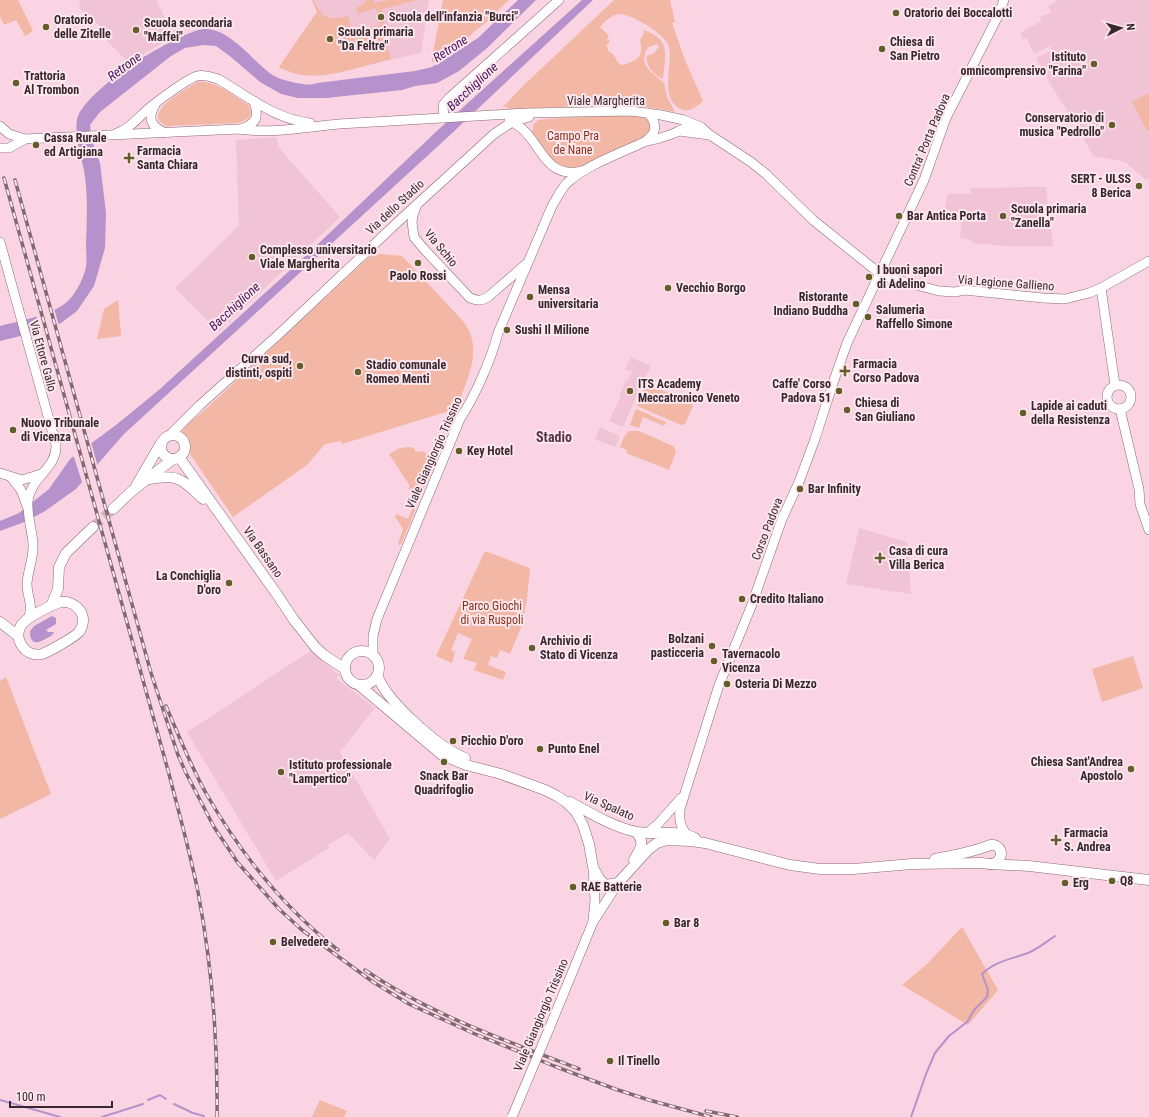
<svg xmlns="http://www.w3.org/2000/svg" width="1149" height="1117" font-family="'Roboto Condensed',sans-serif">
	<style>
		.built { fill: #f0c4d4 }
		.green { fill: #f2b7a5 }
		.water { fill: #b592cc }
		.pier { fill: #fad4e2 }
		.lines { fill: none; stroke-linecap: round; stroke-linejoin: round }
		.stream { stroke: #b592cc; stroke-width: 2 }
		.primary-tunnel { stroke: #d3b2be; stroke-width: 10; stroke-dasharray: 10 5; stroke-linecap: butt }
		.secondary-casing { stroke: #8a6975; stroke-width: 10 }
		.primary-casing { stroke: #8a6975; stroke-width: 11 }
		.secondary { stroke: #fff; stroke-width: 9 }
		.primary { stroke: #fff; stroke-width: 10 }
		.rail-casing { stroke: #806971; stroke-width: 3.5 }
		.rail { stroke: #fde6ee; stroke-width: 2; stroke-dasharray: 6; stroke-linecap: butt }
		.secondary-bridge-casing { stroke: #8a6975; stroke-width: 10; stroke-linecap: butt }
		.secondary-bridge { stroke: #fff; stroke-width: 9 }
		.poi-dot { fill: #635d2a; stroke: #fde6ee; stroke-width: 1.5 }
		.labels { text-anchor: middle; stroke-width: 4; stroke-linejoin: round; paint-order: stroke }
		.poi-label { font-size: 12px; font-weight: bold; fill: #36282d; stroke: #fde6ee; text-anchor: start }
		.street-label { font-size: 12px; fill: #36282d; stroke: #fde6ee }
		.park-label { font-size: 12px; fill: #863217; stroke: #fde6ee }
		.water-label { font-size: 13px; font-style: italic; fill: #42145a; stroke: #fde6ee }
		.quarter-label { font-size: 14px; font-weight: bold; fill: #543642; stroke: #fde6ee }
	</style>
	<rect width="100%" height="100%" fill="#fad4e2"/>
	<g class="built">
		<path d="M80,0H156L172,32L178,28L174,36L129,63L99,33L102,28L79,8Z"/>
		<path d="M312,0H401L402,4L418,0H429L421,53L334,73L314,76L300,75L282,69L279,67L317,12Z"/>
		<path d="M1057,0H1149V178L1146,180L1125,162L1093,156L1075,122L1052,87L1036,58L1052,50L1050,46L1034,54L1026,37L1023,39L1020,33L1041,21L1040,17L1051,12L1048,6L1057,1Z"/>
		<path d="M276,137L279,148L340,217L218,332L175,288L239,226L236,140Z"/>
		<path d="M1032,187H1046L1053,246H1006L973,243V241L960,238L962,217L949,214V210L946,209L945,207L948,194H971V188Z"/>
		<path d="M631,357L651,366L645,378L640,376L636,384L641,386L623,427L609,421L621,396L620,395L626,380H628L632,372L625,369Z"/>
		<path d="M600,427L620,436L615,447L595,439Z"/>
		<path d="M859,528L907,542L911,594L846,584Z"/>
		<path d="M312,650L339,675L336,678L375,708L340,752L390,839L374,860L348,833L328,845L329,848L276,881L187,732Z"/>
	</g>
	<g class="green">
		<path d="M0,0H18L33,31L25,36L16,20L4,25L0,16Z"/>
		<path d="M312,0H314C322,19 328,21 348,16L352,32L380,25L376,8L358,14L356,8L364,4L366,0H373L375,3L387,0H418L382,9L386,32L384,33L391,59C356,67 313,87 279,67L317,12Z"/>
		<path d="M443,0H509L493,15H494C488,21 481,26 475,31C465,40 446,64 432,62V58Z"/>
		<path d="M614,0H670L675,22L672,23L685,60L703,101C696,107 688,114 679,108C658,95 675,61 668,44C664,34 630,13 620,14C611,15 605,21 600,27L609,36L607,39L610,41L606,46L608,48L607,50L613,54L618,63L622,65C638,61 644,57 640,40L643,35L644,30C672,40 665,56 663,79C654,75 645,66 647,56L654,53L659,47L657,44L649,47L645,52L644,60L646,66L650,71L664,83L667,97L675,112C622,100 561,108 508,109L507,107H503L524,85Z"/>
		<path d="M198,82C216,80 234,97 249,105L251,114L249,118L239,123L166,126L159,121C153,107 182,92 192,85Z"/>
		<path d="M1149,93V131H1147L1132,102Z"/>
		<path d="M595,115H628L645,116L653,125L647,136L583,167L566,169L554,162L532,133L534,124L538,120Z"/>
		<path d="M380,254L402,256L462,320C483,345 470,373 460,399L456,398L455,400L452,401L453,404L447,406L449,411L342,444L341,441L325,444L307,465L233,517L190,454L188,437L181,433L188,424L207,408L369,257Z"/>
		<path d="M118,300L121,336L97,339L104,309Z"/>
		<path d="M645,385L689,399L693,406L685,424L681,425L637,406Z"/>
		<path d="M636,409L666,422L664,426L643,417L639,428L630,425Z"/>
		<path d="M629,431H639L673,446L676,452L669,470L626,453L627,450L620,447L624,437Z"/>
		<path d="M410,447L414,448L415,451L420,452L422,451L435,459C424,487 414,515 402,542L400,545L398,544L403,529L396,518H395L396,514L408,519L418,494L408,489L410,486L389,454L400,448Z"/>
		<path d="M485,551L530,568L527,599L522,625L510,654L500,650L497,658L491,656L488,665L506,672L503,680L474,670L477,663L463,659L472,639L458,633L451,650L455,652L452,663L436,656Z"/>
		<path d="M1133,656L1143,688L1102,702L1092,669Z"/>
		<path d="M6,677L51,794L0,819V681Z"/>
		<path d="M962,927L998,990L968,1025L902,985L927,964Z"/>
		<path d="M320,1100L347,1111L344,1117H312Z"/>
	</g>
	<g class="water">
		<path d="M518,0H536L486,49L459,71L437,83L415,86L402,90L326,98H298L281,94L260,82L231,57L216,46L204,45L185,48L171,56L100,112L90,125L92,141L100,163L106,213L105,248L94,286L77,311L61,323L33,333L0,341V326C18,321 48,316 63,305C74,298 83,280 86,267C87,259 86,250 86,243C87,219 88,194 84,170C81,156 73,130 78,116C85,98 125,68 142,58C156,50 191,29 205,29C229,28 252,60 271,74C278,79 288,81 296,83C304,84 309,86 317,83L415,71L432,67L478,38Z"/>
		<path d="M582,0H593L449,136L124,434L76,489L45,511L27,521L0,531V521L19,513L49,489L70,459L116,425L160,389L299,262L439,129Z"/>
		<path d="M52,616L56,618V624L46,630L48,632H54C52,636 51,636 47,638C37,644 30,645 30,631L34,626Z"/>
	</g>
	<g class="pier">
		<path d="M54,308L59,326L41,332L36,314Z"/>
		<path d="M91,442L98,467L83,485L73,454Z"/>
	</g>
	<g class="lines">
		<g class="stream">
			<path d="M0,1100L60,1117"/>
			<path d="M148,1100L160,1095L166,1099"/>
			<path d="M174,1104L193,1113L204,1116"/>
			<path d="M102,1117L143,1104"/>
			<path d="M911,1117L926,1074L935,1053L949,1036L967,1022L975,1009L987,997L988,990L982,974C995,961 1012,959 1028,953C1038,949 1046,942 1055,936"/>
		</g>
		<path class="primary-tunnel" d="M93,527L113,509"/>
		<g class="secondary-casing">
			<g id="secondary">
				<path d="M155,105C147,119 151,127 166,133"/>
				<path d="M444,118L443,105L449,98L559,0"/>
				<path d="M509,121C541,132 540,181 582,171"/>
				<path d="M0,126L9,134L25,139L239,129C272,134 306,127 339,124C401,120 464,117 527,113L631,111L661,115L684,120L701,127L710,135L751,162L766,174L813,220L879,273L886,277L939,291L955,292L964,290L1043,298L1065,299L1089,293L1101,288L1149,261"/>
				<path d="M241,129C257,123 259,118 254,101"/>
				<path d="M679,131L709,135"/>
				<path d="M115,134C129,129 137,119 147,110C156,102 187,79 197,76C204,74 211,77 218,79C247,96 275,119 310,123"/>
				<path d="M647,141C659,139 683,132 690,123"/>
				<path d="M0,148H9L25,139"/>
				<path d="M416,207L413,215L412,222L414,237L423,248L470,298C478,301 481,301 488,297L526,264"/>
				<path d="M0,242L56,445C57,469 31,476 28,501C27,515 32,530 33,544C34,557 28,570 27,583C27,598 34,605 28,619"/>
				<path d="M1101,288L1115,385"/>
				<circle cx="1119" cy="397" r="12"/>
				<path d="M1120,409L1139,489L1140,504L1149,530"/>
				<path d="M171,434L200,405L278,335L401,219L494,134L512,122L529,117"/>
				<path d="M0,473L22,480L41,474"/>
				<path d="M11,477L21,490L27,506"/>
				<path d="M373,656V636L377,619L460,419C475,396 491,360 498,333L552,206C557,198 561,189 567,183C586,165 621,153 644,142C657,134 658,124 648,113"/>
				<path d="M647,833L658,824L681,798"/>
				<path d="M686,834C680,826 679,819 680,809L719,685L751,607L782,519L799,482L815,439L833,383L847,343L924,180L946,118L998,16L1004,0"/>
				<path d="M593,867L595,900L593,921"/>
				<path d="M549,1029L593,922L618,883"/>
			</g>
		</g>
		<g class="primary-casing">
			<g id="primary">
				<circle cx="173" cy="447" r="12"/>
				<path d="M179,457L276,593L294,620L316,648L324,655L345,669"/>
				<path d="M149,479C179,474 182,479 203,499"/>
				<path d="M136,486L161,443"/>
				<path d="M113,509L132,491L173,459"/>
				<path d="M60,602C77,600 90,617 79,632C75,637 48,652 42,654C25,658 12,638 22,624C29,616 50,606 60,602Z"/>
				<path d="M51,606L58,589L59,567L66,553L93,527"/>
				<path d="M0,622L18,636"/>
				<circle cx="362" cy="668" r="17"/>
				<path d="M377,675C387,702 438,747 465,758"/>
				<path d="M359,685L442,755L466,765L501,774L545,790L557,796L566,802L576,812L583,825L589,844L593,867L600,880L606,885L618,883L649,849L657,843L667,840L690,841L705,843L790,865L820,869H853L912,864L981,863L990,864L1029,866L1149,880"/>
				<path d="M570,802C590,813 615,828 637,832C657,835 676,829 695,838"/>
				<path d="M935,859C951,856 967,853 982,848C986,847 990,844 994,845C1006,849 1001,864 990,864"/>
				<path d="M634,860C640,849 646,843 636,832"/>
			</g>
		</g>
		<use href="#secondary" class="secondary"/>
		<use href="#primary" class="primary"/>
		<g class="rail-casing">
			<g id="rail">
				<path d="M4,178L169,774C179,813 190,852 198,892C212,966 218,1042 217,1117"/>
				<path d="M15,180L151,673L178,755L186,773L214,827L238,863L279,909L302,930L373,982L409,1004L475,1034L554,1066L615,1089L649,1100L711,1117"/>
				<path d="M166,706C179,736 191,767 207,795C241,854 284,908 338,950"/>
				<path d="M365,970C429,1014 507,1041 579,1069"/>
				<path d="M706,1111L737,1117"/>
			</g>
		</g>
		<use href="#rail" class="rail"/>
		<g class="secondary-bridge-casing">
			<path id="secondary-bridge" d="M512,1117L549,1029"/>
		</g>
		<use href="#secondary-bridge" class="secondary-bridge"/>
	</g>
	<g class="poi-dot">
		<circle cx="896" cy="13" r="4"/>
		<circle cx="381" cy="17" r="4"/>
		<circle cx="46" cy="27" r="4"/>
		<circle cx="136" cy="30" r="4"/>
		<circle cx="330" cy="39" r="4"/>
		<circle cx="882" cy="49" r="4"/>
		<circle cx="1094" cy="64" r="4"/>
		<circle cx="16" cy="83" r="4"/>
		<circle cx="1112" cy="125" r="4"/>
		<circle cx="36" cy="145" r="4"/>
		<path d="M127 152h4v4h4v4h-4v4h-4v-4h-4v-4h4z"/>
		<circle cx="1139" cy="186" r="4"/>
		<circle cx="899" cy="216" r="4"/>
		<circle cx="1003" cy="216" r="4"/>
		<circle cx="252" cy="257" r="4"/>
		<circle cx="418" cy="263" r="4"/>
		<circle cx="869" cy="277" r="4"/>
		<circle cx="668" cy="288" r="4"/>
		<circle cx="530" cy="297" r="4"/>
		<circle cx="856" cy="304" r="4"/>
		<circle cx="868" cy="317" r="4"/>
		<circle cx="507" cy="330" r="4"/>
		<circle cx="300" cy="366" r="4"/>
		<path d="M843 365h4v4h4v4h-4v4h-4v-4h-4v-4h4z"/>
		<circle cx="358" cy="372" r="4"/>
		<circle cx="630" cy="391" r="4"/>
		<circle cx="839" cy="391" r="4"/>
		<circle cx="847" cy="410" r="4"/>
		<circle cx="1023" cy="413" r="4"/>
		<circle cx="13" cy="430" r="4"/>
		<circle cx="459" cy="451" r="4"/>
		<circle cx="800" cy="489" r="4"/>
		<path d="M878 552h4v4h4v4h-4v4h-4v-4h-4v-4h4z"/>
		<circle cx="229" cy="583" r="4"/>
		<circle cx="742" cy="599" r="4"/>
		<circle cx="712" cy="646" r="4"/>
		<circle cx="532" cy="648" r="4"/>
		<circle cx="714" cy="661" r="4"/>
		<circle cx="727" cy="684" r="4"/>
		<circle cx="453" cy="741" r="4"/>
		<circle cx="540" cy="749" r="4"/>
		<circle cx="444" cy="762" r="4"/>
		<circle cx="1131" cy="769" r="4"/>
		<circle cx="281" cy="772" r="4"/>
		<path d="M1054 834h4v4h4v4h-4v4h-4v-4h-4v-4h4z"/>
		<circle cx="1112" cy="881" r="4"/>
		<circle cx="1065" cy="883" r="4"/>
		<circle cx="573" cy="887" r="4"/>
		<circle cx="666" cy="923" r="4"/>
		<circle cx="273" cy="942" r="4"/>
		<circle cx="610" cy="1061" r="4"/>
	</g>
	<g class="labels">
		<g class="poi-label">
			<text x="904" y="17">Oratorio dei Boccalotti</text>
			<text x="389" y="21">Scuola dell'infanzia "Burci"</text>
			<text x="54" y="24">Oratorio<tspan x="54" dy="14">delle Zitelle</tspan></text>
			<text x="144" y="27">Scuola secondaria<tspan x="144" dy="14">"Maffei"</tspan></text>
			<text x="338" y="36">Scuola primaria<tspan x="338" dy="14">"Da Feltre"</tspan></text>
			<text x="890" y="46">Chiesa di<tspan x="890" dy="14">San Pietro</tspan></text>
			<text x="1086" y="61" text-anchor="end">Istituto<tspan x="1086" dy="14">omnicomprensivo "Farina"</tspan></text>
			<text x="24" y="80">Trattoria<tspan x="24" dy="14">Al Trombon</tspan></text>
			<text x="1104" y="122" text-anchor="end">Conservatorio di<tspan x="1104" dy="14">musica "Pedrollo"</tspan></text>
			<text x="44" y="142">Cassa Rurale<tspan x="44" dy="14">ed Artigiana</tspan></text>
			<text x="137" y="155">Farmacia<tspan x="137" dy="14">Santa Chiara</tspan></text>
			<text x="1131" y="183" text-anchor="end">SERT - ULSS<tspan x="1131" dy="14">8 Berica</tspan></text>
			<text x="1011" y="213">Scuola primaria<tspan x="1011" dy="14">"Zanella"</tspan></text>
			<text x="907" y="220">Bar Antica Porta</text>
			<text x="260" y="254">Complesso universitario<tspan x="260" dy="14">Viale Margherita</tspan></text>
			<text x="877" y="274">I buoni sapori<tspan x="877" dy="14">di Adelino</tspan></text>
			<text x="418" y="280" text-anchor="middle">Paolo Rossi</text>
			<text x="676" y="292">Vecchio Borgo</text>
			<text x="538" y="294">Mensa<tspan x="538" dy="14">universitaria</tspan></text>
			<text x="848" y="301" text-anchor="end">Ristorante<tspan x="848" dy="14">Indiano Buddha</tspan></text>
			<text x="876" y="314">Salumeria<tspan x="876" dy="14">Raffello Simone</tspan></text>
			<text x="515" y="334">Sushi Il Milione</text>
			<text x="292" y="363" text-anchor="end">Curva sud,<tspan x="292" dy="14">distinti, ospiti</tspan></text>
			<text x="853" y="368">Farmacia<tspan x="853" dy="14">Corso Padova</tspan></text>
			<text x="366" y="369">Stadio comunale<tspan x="366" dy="14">Romeo Menti</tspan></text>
			<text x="638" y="388">ITS Academy<tspan x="638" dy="14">Meccatronico Veneto</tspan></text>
			<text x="831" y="388" text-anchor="end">Caffe' Corso<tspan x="831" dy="14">Padova 51</tspan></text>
			<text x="855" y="407">Chiesa di<tspan x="855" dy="14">San Giuliano</tspan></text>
			<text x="1031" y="410">Lapide ai caduti<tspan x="1031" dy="14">della Resistenza</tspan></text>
			<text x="21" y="427">Nuovo Tribunale<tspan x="21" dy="14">di Vicenza</tspan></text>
			<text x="467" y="455">Key Hotel</text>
			<text x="808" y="493">Bar Infinity</text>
			<text x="889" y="555">Casa di cura<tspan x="889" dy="14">Villa Berica</tspan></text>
			<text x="221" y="580" text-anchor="end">La Conchiglia<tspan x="221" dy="14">D'oro</tspan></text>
			<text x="750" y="603">Credito Italiano</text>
			<text x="704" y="643" text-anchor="end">Bolzani<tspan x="704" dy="14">pasticceria</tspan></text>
			<text x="540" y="645">Archivio di<tspan x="540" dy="14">Stato di Vicenza</tspan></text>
			<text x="722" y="658">Tavernacolo<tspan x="722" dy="14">Vicenza</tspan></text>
			<text x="735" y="688">Osteria Di Mezzo</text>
			<text x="461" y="745">Picchio D'oro</text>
			<text x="548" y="753">Punto Enel</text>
			<text x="1123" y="766" text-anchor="end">Chiesa Sant'Andrea<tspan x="1123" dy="14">Apostolo</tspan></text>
			<text x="289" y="769">Istituto professionale<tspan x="289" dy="14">"Lampertico"</tspan></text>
			<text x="444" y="780" text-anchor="middle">Snack Bar<tspan x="444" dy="14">Quadrifoglio</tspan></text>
			<text x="1064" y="837">Farmacia<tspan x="1064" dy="14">S. Andrea</tspan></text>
			<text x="1120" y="885">Q8</text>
			<text x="1073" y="887">Erg</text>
			<text x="581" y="891">RAE Batterie</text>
			<text x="674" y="927">Bar 8</text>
			<text x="281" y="946">Belvedere</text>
			<text x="618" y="1065">Il Tinello</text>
		</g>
		<g class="street-label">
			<text x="606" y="105">Viale Margherita</text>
			<text transform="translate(927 140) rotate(-67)" y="4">Contra' Porta Padova</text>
			<text transform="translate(395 207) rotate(-43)" y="4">Via dello Stadio</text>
			<text transform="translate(441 248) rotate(50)" y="4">Via Schio</text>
			<text transform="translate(1006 283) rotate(4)" y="4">Via Legione Gallieno</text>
			<text transform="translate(43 356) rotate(75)" y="4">Via Ettore Gallo</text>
			<text transform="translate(434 453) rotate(-66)" y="4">Viale Giangiorgio Trissino</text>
			<text transform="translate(767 529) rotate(-69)" y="4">Corso Padova</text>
			<text transform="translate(263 552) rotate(55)" y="4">Via Bassano</text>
			<text transform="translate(609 806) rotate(24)" y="4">Via Spalato</text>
			<text transform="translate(541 1015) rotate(-67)" y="4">Viale Giangiorgio Trissino</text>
		</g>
		<g class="park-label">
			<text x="573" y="140">Campo Pra<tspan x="573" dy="14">de Nane</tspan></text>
			<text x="492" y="610">Parco Giochi<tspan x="492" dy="14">di via Ruspoli</tspan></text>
		</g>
		<g class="water-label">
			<text transform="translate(450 48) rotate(-33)" y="5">Retrone</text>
			<text transform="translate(124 66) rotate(-37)" y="5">Retrone</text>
			<text transform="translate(472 86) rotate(-43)" y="5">Bacchiglione</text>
			<text transform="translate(234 306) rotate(-43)" y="5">Bacchiglione</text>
		</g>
		<g class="quarter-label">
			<text x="554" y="442">Stadio</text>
		</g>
	</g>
	<g transform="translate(1121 28) rotate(84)" stroke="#fde6ee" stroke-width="3" paint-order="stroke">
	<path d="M0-3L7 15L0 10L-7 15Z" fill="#36282d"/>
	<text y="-6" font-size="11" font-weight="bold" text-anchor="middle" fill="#36282d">N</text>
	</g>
	<path d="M10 1101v6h102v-6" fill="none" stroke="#36282d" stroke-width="2"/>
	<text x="16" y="1101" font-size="12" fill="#36282d" stroke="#fde6ee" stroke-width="3" paint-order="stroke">100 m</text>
</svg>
